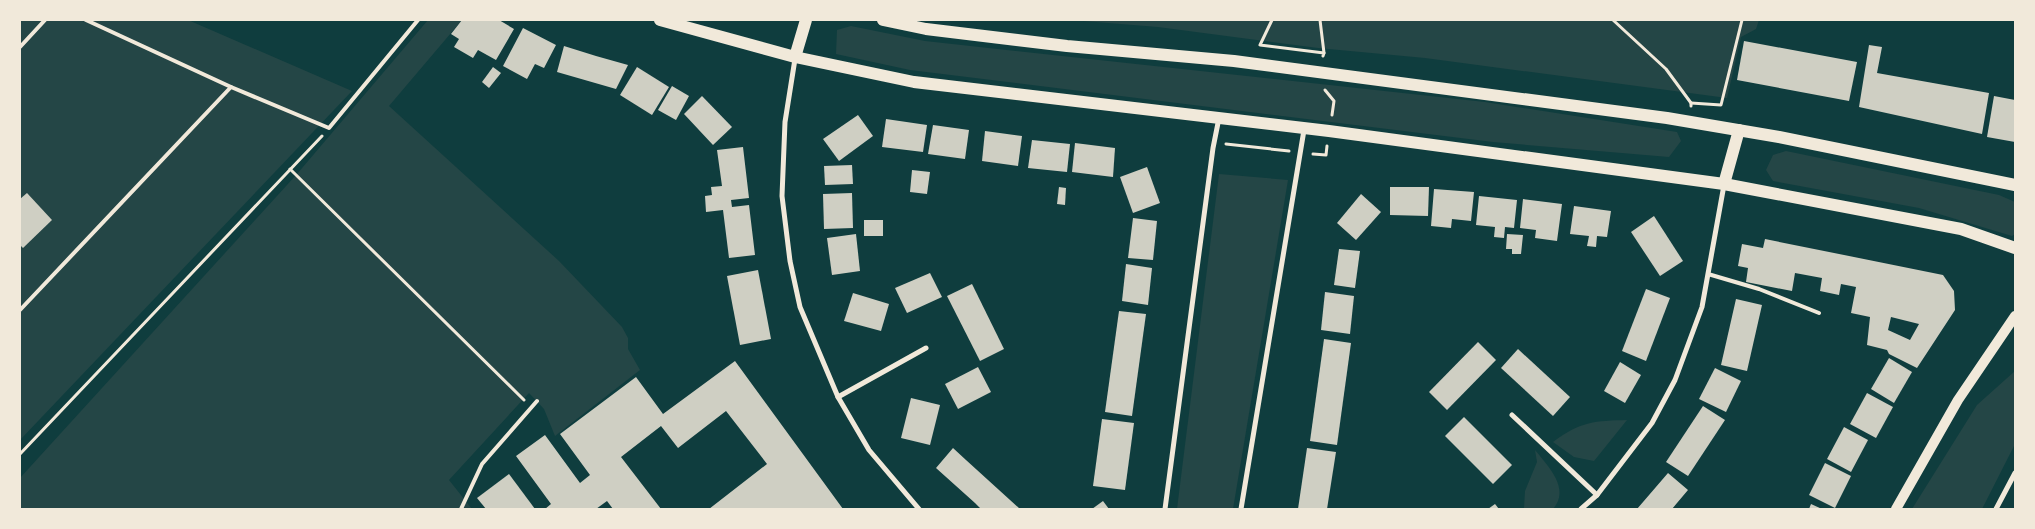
<svg xmlns="http://www.w3.org/2000/svg" width="2035" height="529" font-family="'Noto Sans',sans-serif">
	<style>
		.green { fill: #244646 }
		.building { fill: #cfcfc3; fill-rule: evenodd }
		.lines { fill: none; stroke-linecap: round; stroke-linejoin: round }
		.path { stroke: #f1e9da; stroke-width: 3 }
		.service { stroke: #f1e9da; stroke-width: 4 }
		.minor { stroke: #f1e9da; stroke-width: 5 }
		.secondary { stroke: #f1e9da; stroke-width: 10 }
		.primary { stroke: #f1e9da; stroke-width: 12 }
	</style>
	<rect width="100%" height="100%" fill="#0f3d3e"/>
	<g class="green">
		<path d="M20,20H188L352,91L20,440Z"/>
		<path d="M428,20H462L389,106L559,261L622,327L628,338V349L640,370L555,436L544,409L529,393L449,480L472,509H20V478L297,174Z"/>
		<path d="M1071,20H1759L1756,29L1741,37L1727,98L1425,58L1318,48L1158,27Z"/>
		<path d="M851,26L925,41L1485,102L1677,132L1681,141L1669,157L1493,142L910,70L836,54L837,30Z"/>
		<path d="M1786,151L1999,195L2015,202V234L2012,236L1919,208L1773,181L1766,170L1773,155Z"/>
		<path d="M1219,174L1288,180L1233,509H1177Z"/>
		<path d="M2015,371V444L1982,509H1912L1977,405Z"/>
		<path d="M1627,420L1594,461L1574,457L1553,442C1581,421 1595,421 1627,420Z"/>
		<path d="M1535,450C1548,466 1571,489 1553,509H1524L1525,491L1537,462Z"/>
	</g>
	<g class="building">
		<path d="M462,20H499L514,29L496,60L478,50L473,58L454,47L459,39L451,34Z"/>
		<path d="M523,28L556,45L544,68L535,64L527,79L503,66Z"/>
		<path d="M1744,41L1857,62L1849,101L1737,80Z"/>
		<path d="M1869,45L1882,47L1877,73L1989,93L1982,134L1859,107Z"/>
		<path d="M564,46L596,56L628,65L616,89L557,72Z"/>
		<path d="M493,67L501,73L489,88L482,82Z"/>
		<path d="M637,67L669,87L652,115L620,95Z"/>
		<path d="M672,86L689,96L676,120L658,110Z"/>
		<path d="M702,96L732,127L713,145L684,114Z"/>
		<path d="M1994,96L2015,100V142L1987,137Z"/>
		<path d="M858,115L873,136L839,161L823,139Z"/>
		<path d="M886,119L927,125L923,152L882,147Z"/>
		<path d="M933,125L969,130L965,159L928,154Z"/>
		<path d="M985,131L1022,136L1018,166L982,161Z"/>
		<path d="M1032,140L1070,144L1067,172L1028,168Z"/>
		<path d="M1075,143L1115,148L1113,177L1072,172Z"/>
		<path d="M743,147L749,198L731,200L732,207L749,205L755,255L729,258L723,210L706,212L705,196L712,195L711,187L722,186L717,150Z"/>
		<path d="M852,165L853,184L825,185L824,166Z"/>
		<path d="M1147,167L1160,203L1133,213L1120,177Z"/>
		<path d="M912,170L930,172L927,194L910,192Z"/>
		<path d="M1059,187L1066,188L1065,205L1057,204Z"/>
		<path d="M1390,187H1429L1428,216L1390,215Z"/>
		<path d="M1434,189L1474,192L1471,221L1452,219L1451,228L1431,226Z"/>
		<path d="M27,193L52,220L23,248L20,245V199Z"/>
		<path d="M852,193L853,228L824,229L823,194Z"/>
		<path d="M1361,194L1381,212L1356,240L1337,223Z"/>
		<path d="M1479,196L1517,200L1514,228L1505,227L1504,238L1494,237L1495,227L1476,225Z"/>
		<path d="M1523,199L1562,204L1557,241L1535,238L1536,230L1520,228Z"/>
		<path d="M1574,206L1611,211L1607,237L1597,236L1596,247L1587,246L1589,236L1570,234Z"/>
		<path d="M1654,216L1683,261L1660,276L1631,232Z"/>
		<path d="M1133,218L1157,221L1153,260L1128,258Z"/>
		<rect x="864" y="220" width="19" height="16"/>
		<path d="M856,234L860,271L832,275L827,238Z"/>
		<path d="M1507,234L1523,235L1521,254H1512V249H1506Z"/>
		<path d="M1765,239L1943,275L1954,291L1955,310L1917,368L1889,354L1887,350L1867,345L1870,317L1851,313L1856,287L1841,284L1839,295L1820,291L1822,278L1795,273L1792,291L1746,282L1748,268L1738,266L1742,244L1763,248ZM1891,317L1919,324L1910,340L1888,330Z"/>
		<path d="M1339,249L1360,251L1355,288L1334,285Z"/>
		<path d="M1126,264L1152,268L1148,305L1122,301Z"/>
		<path d="M758,270L771,339L740,345L727,276Z"/>
		<path d="M930,273L942,297L907,313L895,288Z"/>
		<path d="M972,284L1004,349L980,361L947,296Z"/>
		<path d="M1646,289L1670,298L1646,361L1622,351Z"/>
		<path d="M1325,292L1354,296L1350,334L1321,330Z"/>
		<path d="M853,293L889,304L881,331L844,321Z"/>
		<path d="M1736,299L1762,305L1747,371L1721,365Z"/>
		<path d="M1119,311L1146,314L1132,416L1105,412Z"/>
		<path d="M1324,339L1351,343L1337,445L1310,441Z"/>
		<path d="M1478,342L1496,360L1447,410L1429,392Z"/>
		<path d="M1518,349L1570,397L1553,416L1501,368Z"/>
		<path d="M1889,358L1912,372L1894,403L1871,389Z"/>
		<path d="M735,361L843,509H709L767,464L726,411L678,448L661,426L621,457L661,509H613L607,501L596,509H545L551,504L516,456L545,435L580,483L590,475L560,434L636,377L663,414Z"/>
		<path d="M1620,362L1641,375L1625,403L1604,391Z"/>
		<path d="M978,367L991,392L958,409L945,384Z"/>
		<path d="M1715,368L1741,381L1726,412L1699,399Z"/>
		<path d="M1867,393L1893,407L1876,438L1850,424Z"/>
		<path d="M911,398L940,405L930,445L901,438Z"/>
		<path d="M1703,406L1725,420L1688,476L1666,462Z"/>
		<path d="M1464,417L1512,465L1493,484L1445,436Z"/>
		<path d="M1102,419L1134,423L1125,490L1093,486Z"/>
		<path d="M1844,427L1868,440L1851,472L1827,459Z"/>
		<path d="M953,448L966,460L1020,509H981L975,503L936,468Z"/>
		<path d="M1307,448L1336,452L1327,509H1298Z"/>
		<path d="M1825,463L1851,476L1835,508L1809,495Z"/>
		<path d="M1668,473L1688,490L1677,503L1672,509H1637Z"/>
		<path d="M509,474L535,509H486L477,498Z"/>
		<path d="M1103,501L1109,509H1092Z"/>
		<path d="M1495,504L1499,509H1488Z"/>
		<path d="M1811,504L1822,509H1809Z"/>
	</g>
	<g class="lines">
		<g class="path">
			<path d="M1272,20L1260,45L1324,53L1323,56"/>
			<path d="M1320,20L1324,53"/>
			<path d="M1613,20L1666,69L1691,103V106"/>
			<path d="M1325,90L1334,101L1332,115"/>
			<path d="M1691,103L1721,105L1742,20"/>
			<path d="M1226,144L1289,151"/>
			<path d="M1313,154L1326,155L1327,146"/>
			<path d="M290,169L524,400"/>
			<path d="M20,454L322,136"/>
		</g>
		<g class="service">
			<path d="M86,20L231,87L329,128L418,20"/>
			<path d="M20,47L45,20"/>
			<path d="M1708,274L1759,289L1819,313"/>
			<path d="M20,310L231,87"/>
			<path d="M461,509L482,464L537,401"/>
		</g>
		<g class="minor">
			<path d="M795,59L785,122L782,196L790,261L800,307L838,397L869,450L919,509"/>
			<path d="M838,397L926,348"/>
			<path d="M1512,415L1597,495"/>
			<path d="M1165,509L1213,148L1219,118"/>
			<path d="M1241,509L1304,130"/>
			<path d="M1581,509L1597,495L1652,423L1675,380L1702,307L1724,185"/>
			<path d="M1996,509L2015,473"/>
		</g>
		<path class="secondary" d="M1896,509L1958,400L2015,316"/>
		<g class="primary">
			<path d="M660,20L795,57L914,82L1329,131L1724,184L1961,229L2015,248"/>
			<path d="M883,20L926,29L1067,46L1234,61L1667,118L1779,137L2015,185"/>
			<path d="M795,57L806,20"/>
			<path d="M1724,184L1739,130"/>
		</g>
	</g>
	<rect width="2035" height="529" fill="none" stroke="#f1e9da" stroke-width="42"/>
</svg>
